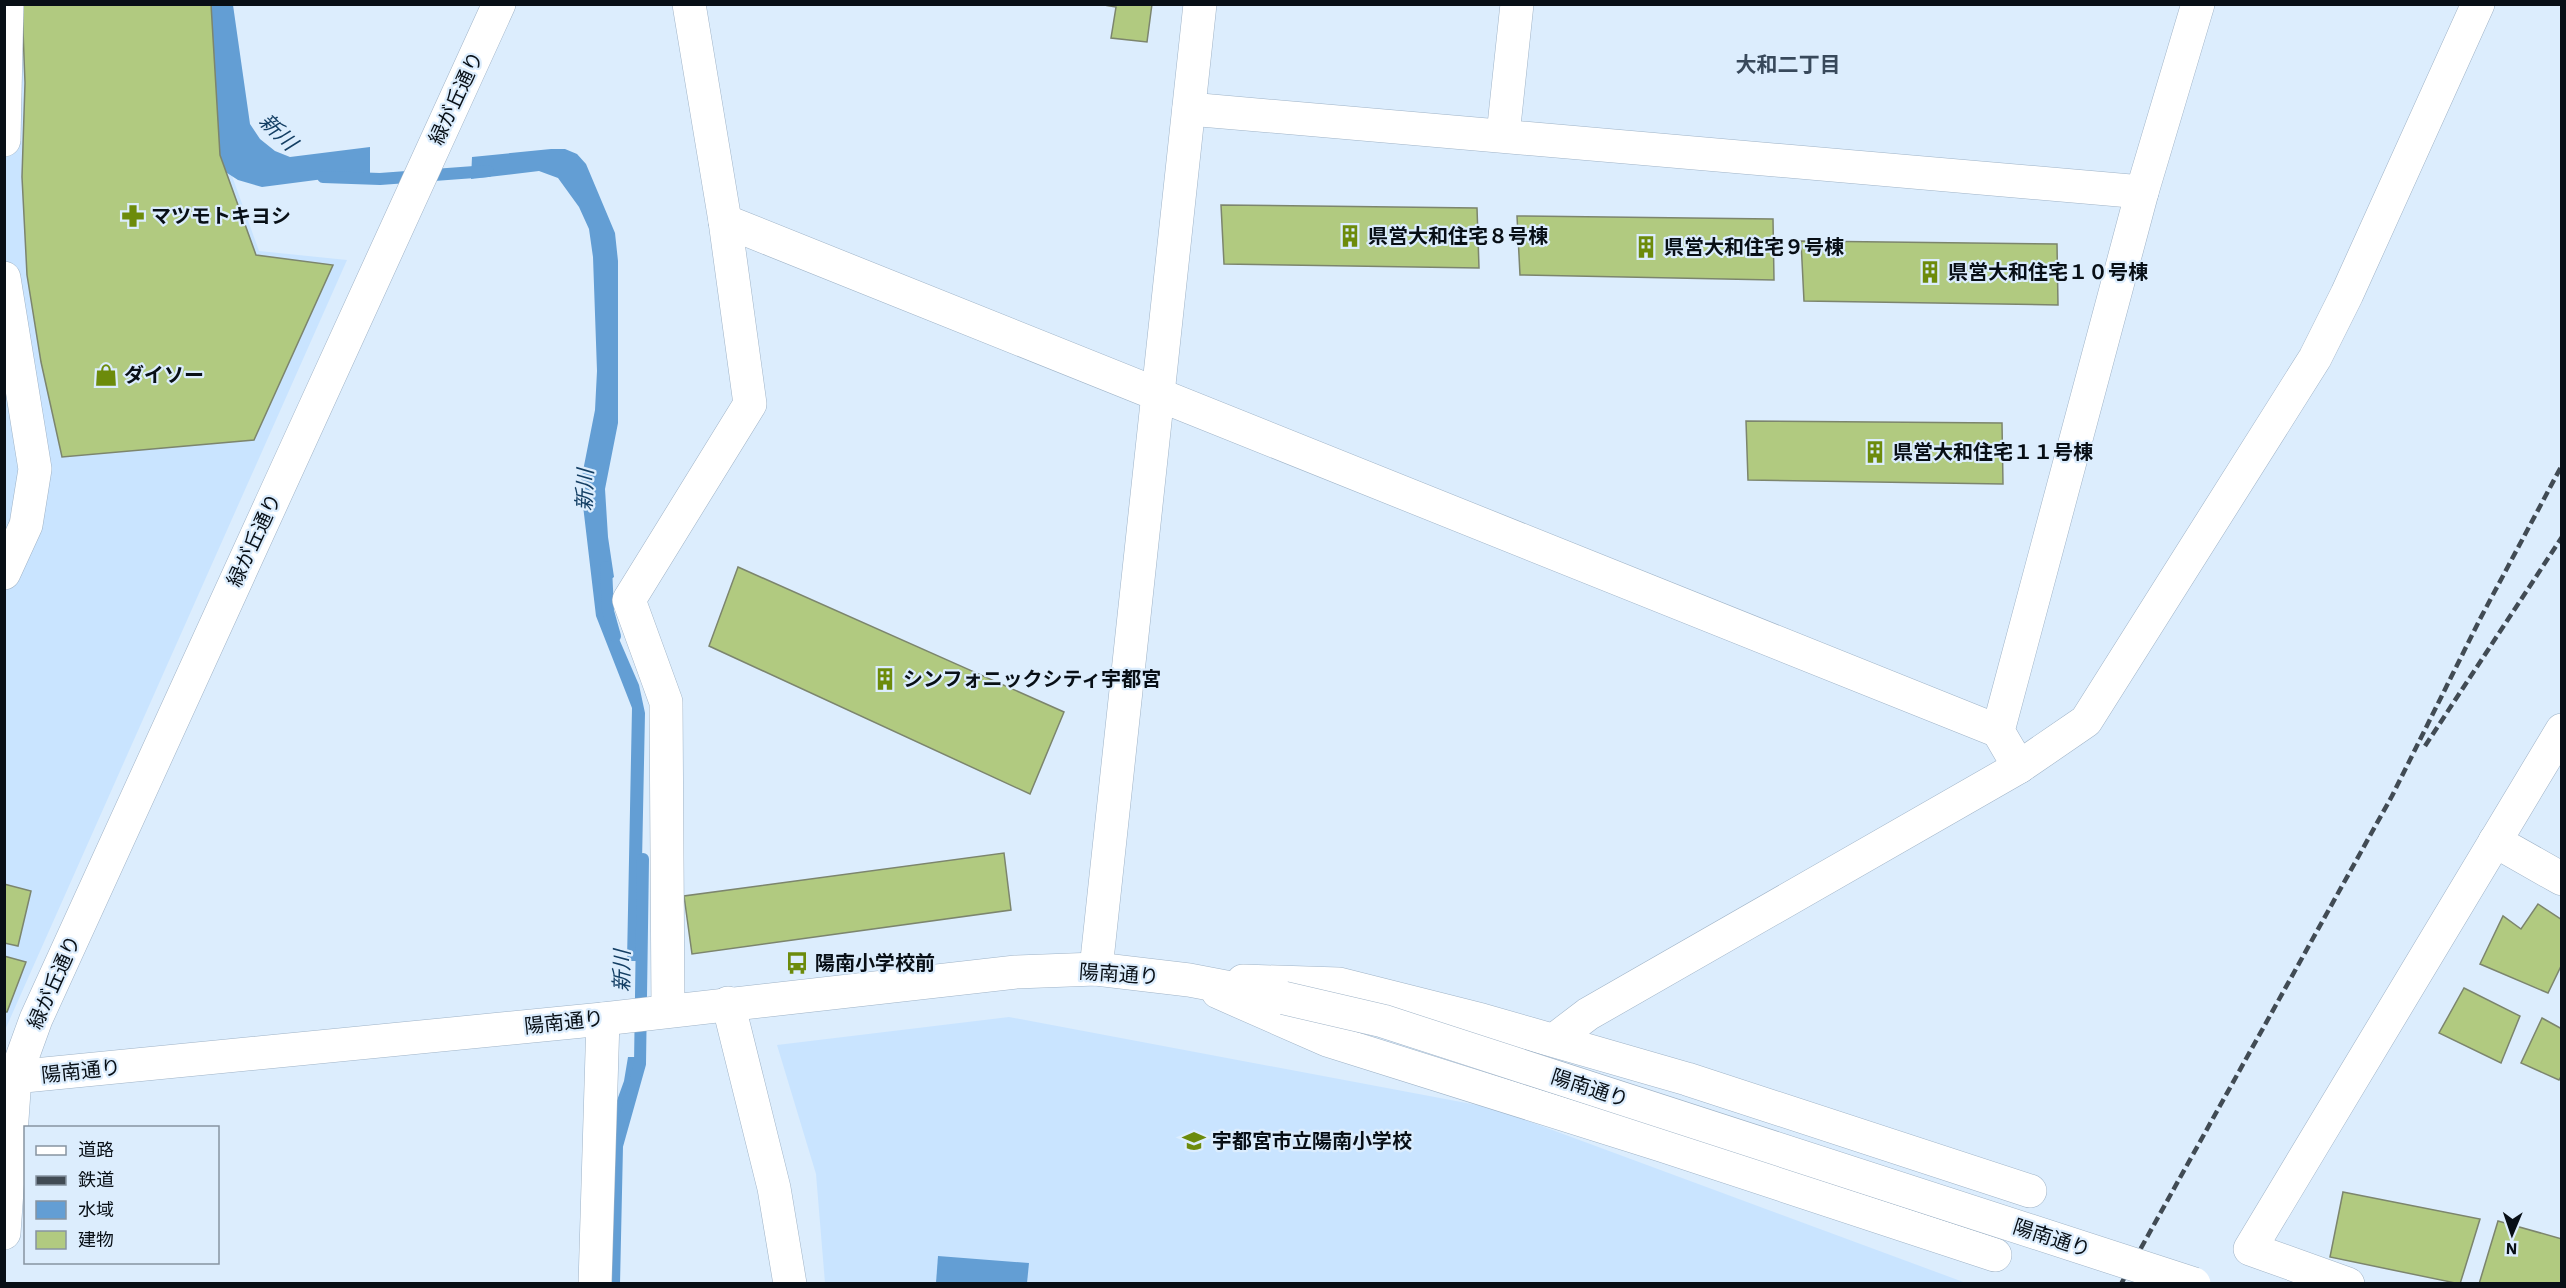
<svg xmlns="http://www.w3.org/2000/svg" width="2566" height="1288" font-family="'IBM Plex Sans','Noto Sans JP',sans-serif">
	<style>
		.built { fill: #c9e4ff }
		.water { fill: #639ed4 }
		.lines { fill: none; stroke-linecap: round; stroke-linejoin: round }
		.stream { stroke: #639ed4; stroke-width: 12 }
		.building { fill: #b1ca80; stroke: #7c856d; stroke-width: 1.5 }
		.street-casing { stroke: #9fb3c7; stroke-width: 34 }
		.secondary-casing { stroke: #9fb3c7; stroke-width: 34 }
		.street { stroke: #fff; stroke-width: 33 }
		.secondary { stroke: #fff; stroke-width: 33 }
		.rail { stroke: #414b54; stroke-width: 4.5; stroke-dasharray: 9 4.5; stroke-linecap: butt }
		.secondary-bridge-casing { stroke: #9fb3c7; stroke-width: 34; stroke-linecap: butt }
		.secondary-bridge { stroke: #fff; stroke-width: 33 }
		.labels { text-anchor: middle; stroke-width: 4.5; stroke-linejoin: round; paint-order: stroke }
		.street-label { font-size: 20px; fill: #080f16; stroke: #dcedfd }
		.poi-label { font-size: 20px; font-weight: bold; fill: #080f16; stroke: #dcedfd; text-anchor: start }
		.neighbourhood-label { font-size: 21px; font-weight: bold; fill: #38495b; stroke: #dcedfd }
		.water-label { font-size: 21px; font-style: italic; fill: #143f64; stroke: #dcedfd }
	</style>
	<rect width="100%" height="100%" fill="#dcedfd"/>
	<g class="built">
		<path d="M5,5L227,162L259,251L347,260L5,1030Z"/>
		<path d="M1009,1017L1493,1108L1966,1283H825L816,1174L777,1045Z"/>
	</g>
	<g class="water">
		<path d="M208,5H233L250,124L260,139L275,151L290,157L370,147V173L262,187L238,180L224,171L215,150Z"/>
		<path d="M551,149H565L577,154L586,164L615,233L618,261V423L605,489L608,537L614,577L604,584L607,611L639,685L645,713L640,961H627L632,708L596,616L582,497L581,481L595,410L597,371L593,257L589,229L579,207L558,178L539,171L471,179L472,157Z"/>
		<path d="M628,1057H638L616,1130L612,1283L603,1284L607,1128L624,1081Z"/>
		<path d="M938,1256L1029,1263L1027,1283H936Z"/>
	</g>
	<g class="lines">
		<g class="stream">
			<path d="M323,177L380,179L488,171"/>
			<path d="M606,567L608,611L615,636"/>
			<path d="M614,1284L617,1146L640,1064L643,859"/>
		</g>
	</g>
	<g class="building">
		<path d="M22,4H211L220,155L256,255L333,265L254,440L62,457L41,362L27,275L22,177L25,83Z"/>
		<path d="M1098,4H1152L1147,42L1111,38L1116,7Z"/>
		<path d="M1221,205L1477,208L1479,268L1224,264Z"/>
		<path d="M1517,216L1773,219L1774,280L1520,275Z"/>
		<path d="M1801,241L2057,244L2058,305L1804,301Z"/>
		<path d="M1746,421L2002,423L2003,484L1748,480Z"/>
		<path d="M738,567L1064,712L1030,794L709,646Z"/>
		<path d="M1004,853L1011,910L692,954L684,896Z"/>
		<path d="M4,884L31,891L18,946L4,943Z"/>
		<path d="M2538,904L2562,920V964L2548,993L2480,964L2503,916L2521,929Z"/>
		<path d="M4,956L26,962L7,1012H4Z"/>
		<path d="M2464,988L2520,1016L2501,1063L2439,1033Z"/>
		<path d="M2542,1018L2562,1029V1075L2559,1080L2521,1063Z"/>
		<path d="M2343,1192L2480,1219L2460,1284L2330,1257Z"/>
		<path d="M2498,1221L2562,1239V1284H2479Z"/>
	</g>
	<g class="lines">
		<g class="street-casing">
			<g id="street">
				<path d="M1189,109L2142,192"/>
				<path d="M1503,135L1517,4"/>
				<path d="M4,140L7,4"/>
				<path d="M725,221L1998,731"/>
				<path d="M4,278L35,469L26,525L4,573"/>
				<path d="M2019,767L2086,721L2315,358L2347,294L2478,4"/>
				<path d="M2495,841L2562,879"/>
				<path d="M1243,981L1339,984L1482,1020L1687,1079L2030,1191"/>
				<path d="M1218,992L1327,1040L1661,1145L1995,1255"/>
				<path d="M728,1003L774,1188L790,1284"/>
				<path d="M668,1010L666,702L629,600L750,404L725,221L689,4"/>
				<path d="M1554,1040L1588,1014L2019,767L1998,731L2142,192L2198,4"/>
				<path d="M595,1284L603,1019"/>
				<path d="M2348,1284L2250,1249L2562,730"/>
			</g>
		</g>
		<g class="secondary-casing">
			<g id="secondary">
				<path d="M1096,969L1200,4"/>
				<path d="M4,1078L603,1019L1016,972L1096,969L1189,980L1284,998"/>
				<path d="M4,1233L15,1077L36,1019L499,4"/>
			</g>
		</g>
		<use href="#street" class="street"/>
		<use href="#secondary" class="secondary"/>
		<g class="rail">
			<path d="M2425,746L2562,537"/>
			<path d="M2121,1284L2392,796L2480,619L2562,465"/>
		</g>
		<g class="secondary-bridge-casing">
			<path id="secondary-bridge" d="M1284,998L1383,1021L2194,1284"/>
		</g>
		<use href="#secondary-bridge" class="secondary-bridge"/>
	</g>
	<defs>
		<g id="pharmacy-bare" transform="scale(1.8)"><path d="M-2-6h4v4h4v4h-4v4h-4v-4h-4v-4h4Z" fill="#6c8b0b" stroke="#dcedfd" stroke-width="2.5" paint-order="stroke"/></g>
		<g id="building-bare" transform="scale(1.8)"><path d="M-4-6H4V6H1V3H-1V6H-4ZM-2.5-4.3h1.7v1.8h-1.7ZM.8-4.3h1.7v1.8H.8ZM-2.5-1h1.7V.8h-1.7ZM.8-1h1.7V.8H.8Z" fill="#6c8b0b" stroke="#dcedfd" stroke-width="2.5" paint-order="stroke"/></g>
		<g id="shop-bare" transform="scale(1.8)"><path d="M-5-2.5h2.3a2.7 3.5 0 0 1 5.4 0H5L5.5 6h-11ZM-1.5-2.5h3a1.5 2.3 0 0 0-3 0Z" fill="#6c8b0b" stroke="#dcedfd" stroke-width="2.5" paint-order="stroke"/></g>
		<g id="bus-bare" transform="scale(1.8)"><path d="M-5-6H5V4H4V6H2V4H-2V6H-4V4H-5ZM-3.5-4V0h7V-4ZM-3.5 1.2v1.5H-2V1.2ZM2 1.2v1.5H3.5V1.2Z" fill="#6c8b0b" stroke="#dcedfd" stroke-width="2.5" paint-order="stroke"/></g>
		<g id="school-bare" transform="scale(1.8)"><path d="M0-5L7-2L0 1L-7-2ZM-4 1L0 2.5L4 1V4Q0 6-4 4Z" fill="#6c8b0b" stroke="#dcedfd" stroke-width="2.5" paint-order="stroke"/></g>
	</defs>
	<g fill-rule="evenodd">
		<use href="#pharmacy-bare" x="133" y="216"/>
		<use href="#building-bare" x="1350" y="236"/>
		<use href="#building-bare" x="1646" y="247"/>
		<use href="#building-bare" x="1930" y="272"/>
		<use href="#shop-bare" x="106" y="375"/>
		<use href="#building-bare" x="1875" y="452"/>
		<use href="#building-bare" x="885" y="679"/>
		<use href="#bus-bare" x="797" y="963"/>
		<use href="#school-bare" x="1194" y="1141"/>
	</g>
	<g class="labels">
		<g class="street-label">
			<text transform="translate(456 98) rotate(-65)" y="7">緑が丘通り</text>
			<text transform="translate(254 540) rotate(-65)" y="7">緑が丘通り</text>
			<text transform="translate(1119 974) rotate(4)" y="7">陽南通り</text>
			<text transform="translate(54 982) rotate(-66)" y="7">緑が丘通り</text>
			<text transform="translate(564 1022) rotate(-6)" y="7">陽南通り</text>
			<text transform="translate(81 1071) rotate(-6)" y="7">陽南通り</text>
			<text transform="translate(1590 1088) rotate(18)" y="7">陽南通り</text>
			<text transform="translate(2052 1238) rotate(18)" y="7">陽南通り</text>
		</g>
		<g class="poi-label">
			<text x="151" y="223">マツモトキヨシ</text>
			<text x="1368" y="243">県営大和住宅８号棟</text>
			<text x="1664" y="254">県営大和住宅９号棟</text>
			<text x="1948" y="279">県営大和住宅１０号棟</text>
			<text x="124" y="382">ダイソー</text>
			<text x="1893" y="459">県営大和住宅１１号棟</text>
			<text x="903" y="686">シンフォニックシティ宇都宮</text>
			<text x="815" y="970">陽南小学校前</text>
			<text x="1212" y="1148">宇都宮市立陽南小学校</text>
		</g>
		<g class="neighbourhood-label">
			<text x="1788" y="72">大和二丁目</text>
		</g>
		<g class="water-label">
			<text transform="translate(278 132) rotate(44)" y="7">新川</text>
			<text transform="translate(585 490) rotate(-88)" y="7">新川</text>
			<text transform="translate(622 971) rotate(-89)" y="7">新川</text>
		</g>
	</g>
	<rect width="2566" height="1288" fill="none" stroke="#080f16" stroke-width="12"/>
	<rect x="24" y="1126" width="195" height="138" fill="#dcedfd" stroke="#8794a1" stroke-width="1.5"/>
	<rect x="36" y="1146" width="30" height="9" fill="#ffffff" stroke="#8794a1" stroke-width="1.5"/>
	<text x="78" y="1156" font-size="18" fill="#080f16">道路</text>
	<rect x="36" y="1176" width="30" height="9" fill="#414b54" stroke="#8794a1" stroke-width="1.5"/>
	<text x="78" y="1186" font-size="18" fill="#080f16">鉄道</text>
	<rect x="36" y="1201" width="30" height="18" fill="#639ed4" stroke="#8794a1" stroke-width="1.5"/>
	<text x="78" y="1216" font-size="18" fill="#080f16">水域</text>
	<rect x="36" y="1231" width="30" height="18" fill="#b1ca80" stroke="#8794a1" stroke-width="1.5"/>
	<text x="78" y="1246" font-size="18" fill="#080f16">建物</text>
	<g transform="translate(2512 1234) rotate(182)" stroke="#dcedfd" stroke-width="4.5" paint-order="stroke">
	<path d="M0-4.5L10 22L0 15L-10 22Z" fill="#080f16"/>
	<text y="-9" font-size="16" font-weight="bold" text-anchor="middle" fill="#080f16">N</text>
	</g>
</svg>
